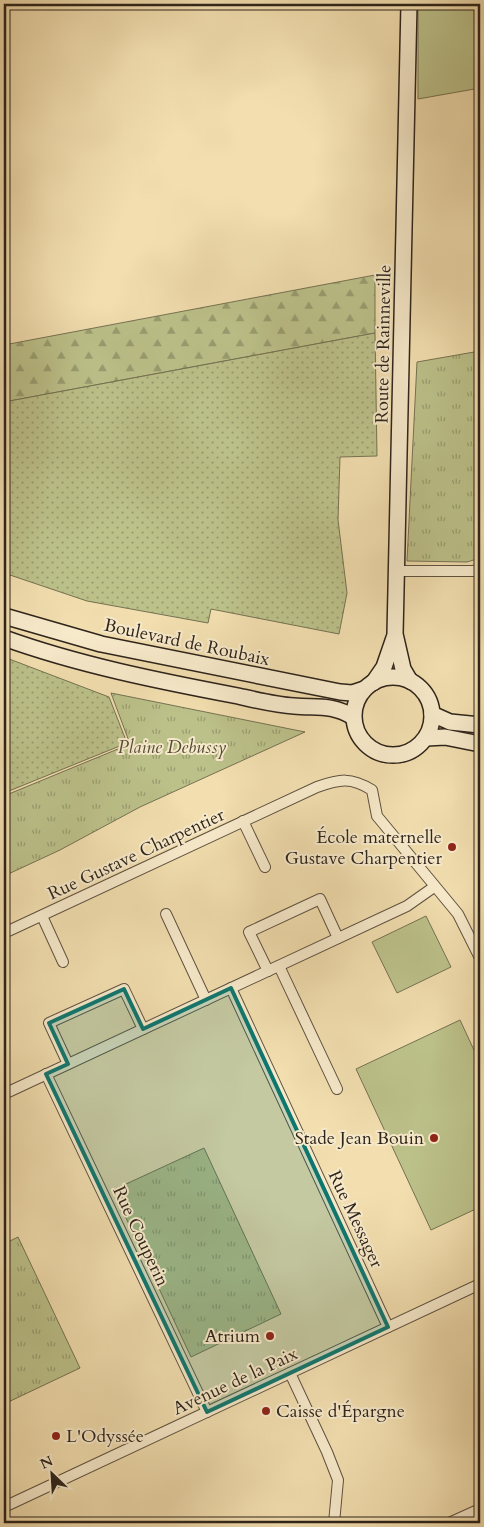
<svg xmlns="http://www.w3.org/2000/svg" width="484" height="1527" font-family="Cardo,serif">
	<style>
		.grass { fill: #bcc18a; stroke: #757252 }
		.forest { fill: url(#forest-firs); stroke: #757252 }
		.park { fill: url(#park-tufts); stroke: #757252 }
		.garden { fill: url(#garden-dots); stroke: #757252 }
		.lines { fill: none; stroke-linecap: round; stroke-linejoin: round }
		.street-casing { stroke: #5f5240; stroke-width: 12 }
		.secondary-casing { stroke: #2e241b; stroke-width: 18 }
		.street { stroke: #f7eacb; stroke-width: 10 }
		.secondary { stroke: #f7eacb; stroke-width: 15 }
		.marked { fill: #0f766e; fill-opacity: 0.2; stroke: #0f766e; stroke-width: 4; stroke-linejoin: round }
		.poi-dot { fill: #8f2418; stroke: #f7eacb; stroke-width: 2 }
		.labels { text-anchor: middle; stroke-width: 4; stroke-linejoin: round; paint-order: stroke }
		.street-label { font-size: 18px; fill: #2e241b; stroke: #f7eacb }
		.park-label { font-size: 18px; font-style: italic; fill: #524b37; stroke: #f7eacb }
		.poi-label { font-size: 18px; fill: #2e241b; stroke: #f7eacb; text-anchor: end }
	</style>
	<defs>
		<pattern id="forest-firs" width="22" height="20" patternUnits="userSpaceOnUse" patternTransform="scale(1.25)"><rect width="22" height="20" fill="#bcc18a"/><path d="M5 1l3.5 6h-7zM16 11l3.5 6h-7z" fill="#999d70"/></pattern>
		<pattern id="park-tufts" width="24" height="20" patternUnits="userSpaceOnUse" patternTransform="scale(1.25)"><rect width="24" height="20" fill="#bcc18a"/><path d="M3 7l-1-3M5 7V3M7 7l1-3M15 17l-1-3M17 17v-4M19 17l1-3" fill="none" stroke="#999d70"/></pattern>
		<pattern id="garden-dots" width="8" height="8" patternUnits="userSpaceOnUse" patternTransform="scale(1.25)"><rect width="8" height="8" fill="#bcc18a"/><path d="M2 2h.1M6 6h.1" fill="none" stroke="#999d70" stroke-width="1.8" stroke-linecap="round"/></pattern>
	</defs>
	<rect width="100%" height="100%" fill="#f2deaf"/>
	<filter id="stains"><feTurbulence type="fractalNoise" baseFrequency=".004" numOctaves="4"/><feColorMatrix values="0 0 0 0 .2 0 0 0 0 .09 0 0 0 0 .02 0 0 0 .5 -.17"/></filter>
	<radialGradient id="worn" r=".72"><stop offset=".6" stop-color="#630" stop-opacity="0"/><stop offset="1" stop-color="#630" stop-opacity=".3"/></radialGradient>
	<g class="grass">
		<path d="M418,4H480V88L418,99Z"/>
		<path d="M426,916L451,967L397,993L372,942Z"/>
		<path d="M460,1020L480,1063V1207L431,1230L356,1069Z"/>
	</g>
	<path class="forest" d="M375,275V333L4,402V345Z"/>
	<g class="park">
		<path d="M480,351V558L467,562L407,561L417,362Z"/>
		<path d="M111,693L305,732L140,807L60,850L4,876V796L130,744Z"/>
		<path d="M204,1148L281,1314L191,1357L113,1190Z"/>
		<path d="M18,1237L80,1368L4,1404V1244Z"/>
	</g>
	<g class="garden">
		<path d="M375,333L377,456L340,457L338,520L347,593L339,634L211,609L208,623L87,601L4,573V402Z"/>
		<path d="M4,657L109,697L127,743L4,793Z"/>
	</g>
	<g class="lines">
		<g class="street-casing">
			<g id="street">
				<path d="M396,571H473L480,569"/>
				<path d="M243,821L265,867"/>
				<path d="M166,914L206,1000"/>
				<path d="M42,916L63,962"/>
				<path d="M4,933L317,787C340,779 351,777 372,790L377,816L458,914L480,958"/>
				<path d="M279,966L337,1089"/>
				<path d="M268,971L249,932L320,899L338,938"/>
				<path d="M231,988L388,1327"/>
				<path d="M68,1064L49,1023L124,989L143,1029"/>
				<path d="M46,1074L207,1412"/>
				<path d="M4,1094L407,906L434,887"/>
				<path d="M290,1373L327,1452L338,1480L334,1523"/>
				<path d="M4,1507L480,1284"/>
				<path d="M449,1523L480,1509"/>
			</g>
		</g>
		<g class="secondary-casing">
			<g id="secondary">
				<path d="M409,4L395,634L403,669L410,681"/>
				<path d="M4,616L101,644L340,692L352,693L364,689"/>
				<path d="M4,638C79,665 159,681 238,696C256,700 276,705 294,706C317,708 332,704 353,717"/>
				<circle cx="393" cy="716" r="39"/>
				<path d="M373,683L384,667L394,638"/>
				<path d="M432,714L450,722L480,725"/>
				<path d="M426,738L445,737L480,744"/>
			</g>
		</g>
		<use href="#street" class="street"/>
		<use href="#secondary" class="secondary"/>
	</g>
	<path class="marked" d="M231,988L388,1327L207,1412L46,1074L68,1064L49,1023L124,989L143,1029Z"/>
	<g class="poi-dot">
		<circle cx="452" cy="847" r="5"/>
		<circle cx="434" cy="1138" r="5"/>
		<circle cx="270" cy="1336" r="5"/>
		<circle cx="266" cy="1411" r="5"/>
		<circle cx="56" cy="1436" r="5"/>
	</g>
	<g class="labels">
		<g class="street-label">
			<text transform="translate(383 344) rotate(-89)" y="6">Route de Rainneville</text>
			<text transform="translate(187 642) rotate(12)" y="6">Boulevard de Roubaix</text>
			<text transform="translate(136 854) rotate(-25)" y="6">Rue Gustave Charpentier</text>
			<text transform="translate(356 1219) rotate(65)" y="6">Rue Messager</text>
			<text transform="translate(141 1236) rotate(65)" y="6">Rue Couperin</text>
			<text transform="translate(235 1381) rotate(-25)" y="6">Avenue de la Paix</text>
		</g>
		<g class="park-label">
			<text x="172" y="753">Plaine Debussy</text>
		</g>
		<g class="poi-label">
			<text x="442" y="843">École maternelle<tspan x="442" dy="21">Gustave Charpentier</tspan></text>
			<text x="424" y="1144">Stade Jean Bouin</text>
			<text x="260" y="1342">Atrium</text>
			<text x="276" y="1417" text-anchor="start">Caisse d'Épargne</text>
			<text x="66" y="1442" text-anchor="start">L'Odyssée</text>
		</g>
	</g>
	<rect width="484" height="1527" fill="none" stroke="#f2deaf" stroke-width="20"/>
	<rect x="5" y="5" width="474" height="1517" fill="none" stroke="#2e241b" stroke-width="2.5"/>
	<rect x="10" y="10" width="464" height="1507" fill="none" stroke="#2e241b"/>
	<g transform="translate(52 1474) rotate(335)" stroke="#f7eacb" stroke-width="4" paint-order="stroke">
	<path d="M0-4L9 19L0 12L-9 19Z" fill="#2e241b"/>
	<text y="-8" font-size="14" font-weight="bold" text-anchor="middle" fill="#2e241b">N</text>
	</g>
	<rect width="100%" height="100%" filter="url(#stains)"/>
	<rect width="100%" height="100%" fill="url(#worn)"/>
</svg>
